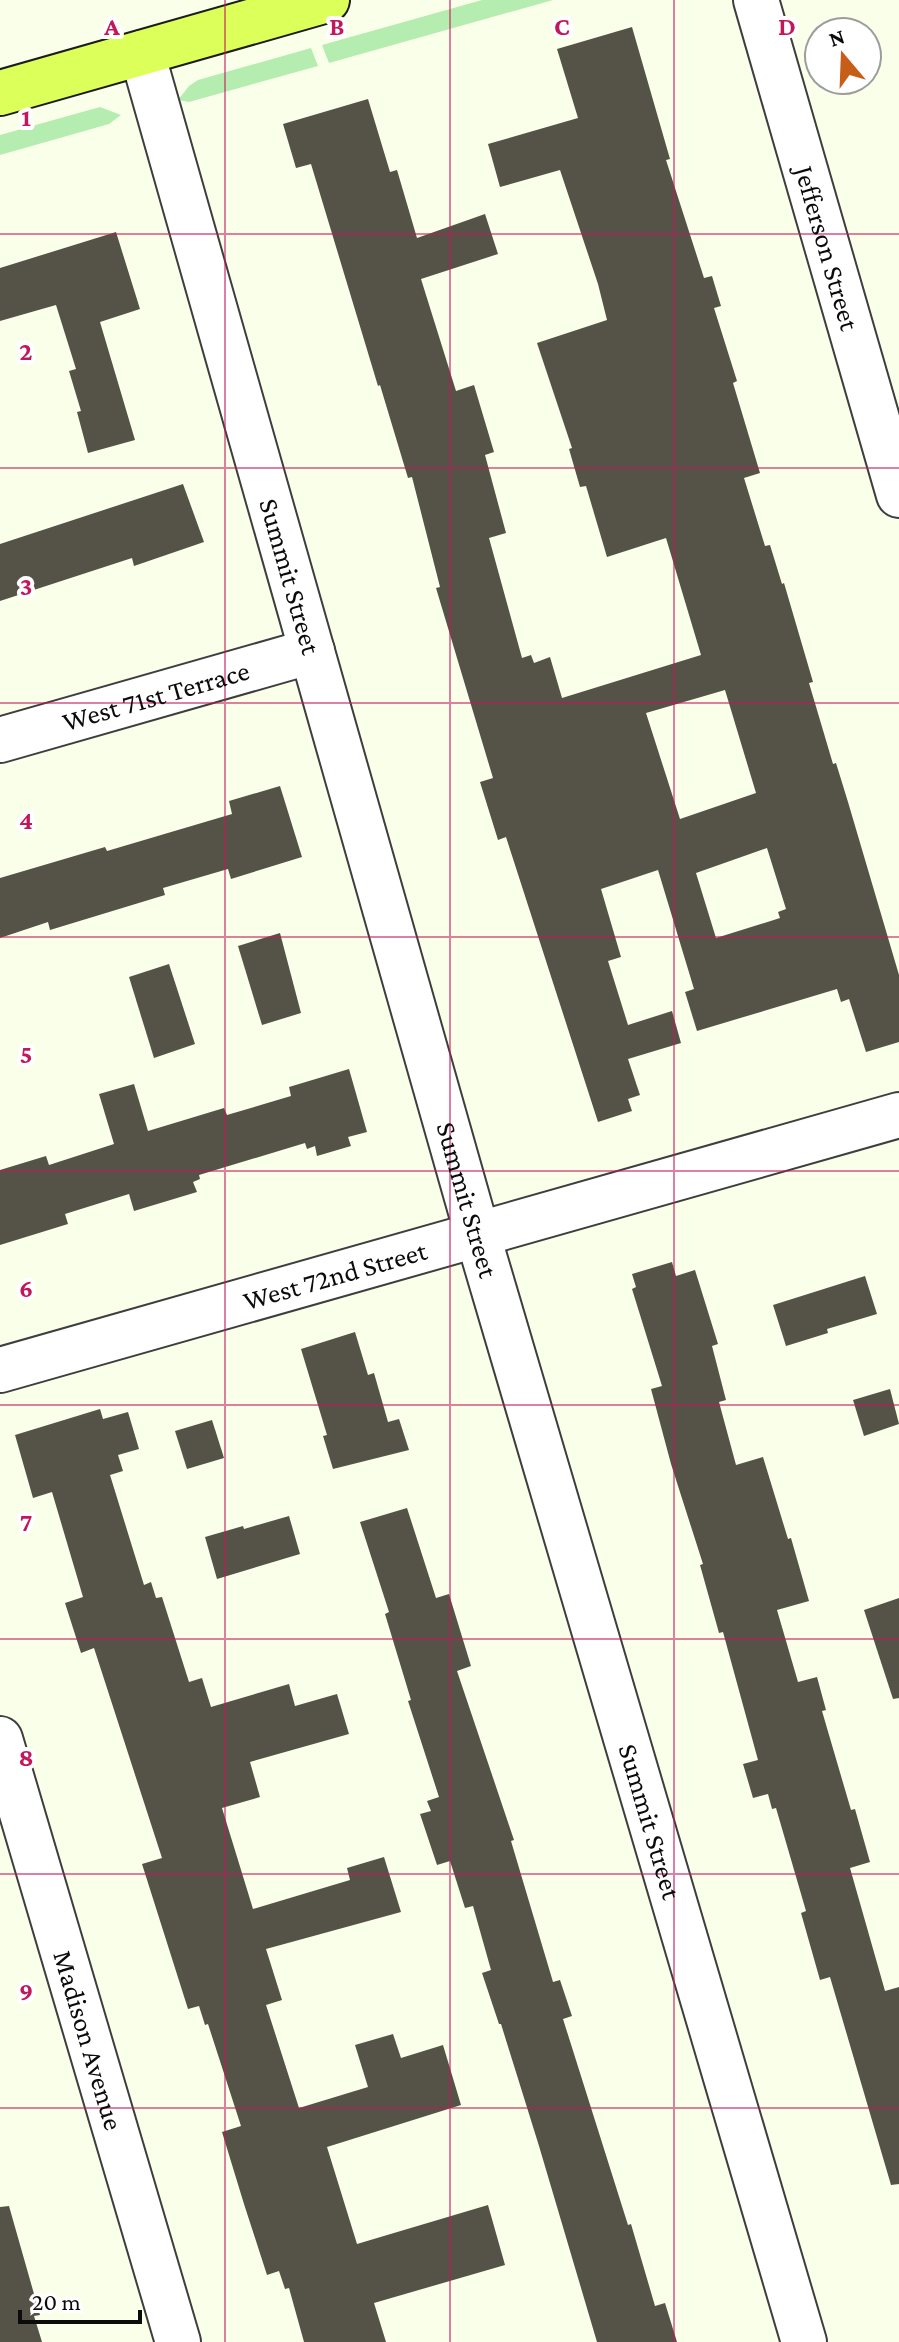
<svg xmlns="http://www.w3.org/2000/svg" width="899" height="2342" font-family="'Crimson Pro',serif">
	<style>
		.green { fill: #b5edb0 }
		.building { fill: #555347; fill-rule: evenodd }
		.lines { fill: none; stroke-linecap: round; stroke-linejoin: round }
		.minor-casing { stroke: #3e3e3e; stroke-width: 48 }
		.major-casing { stroke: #1c1c1c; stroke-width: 48 }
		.minor { stroke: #fff; stroke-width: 44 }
		.major { stroke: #ddff5a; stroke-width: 44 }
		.grid { fill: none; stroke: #c2185b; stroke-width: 2; stroke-opacity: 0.55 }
		.labels { text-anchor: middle; stroke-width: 8; stroke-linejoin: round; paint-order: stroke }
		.street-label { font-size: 28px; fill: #0b0b0b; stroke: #fff }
		.grid-label { font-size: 26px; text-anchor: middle; font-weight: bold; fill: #c2185b; stroke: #fff; stroke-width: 8; stroke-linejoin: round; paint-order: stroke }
	</style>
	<rect width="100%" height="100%" fill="#faffea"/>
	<g class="green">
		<path d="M482,0H553L329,63L322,45Z"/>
		<path d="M311,48L318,66L189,102L178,100L189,86L198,80Z"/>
		<path d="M100,107L121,115L109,124L0,155V135Z"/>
	</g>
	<g class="building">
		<path d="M632,27L670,159L666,160L704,278L712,276L721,306L714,308L737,381L733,383L760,473L744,478L765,546L770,545L782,584L784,583L813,682L809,683L833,764L836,763L848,802L899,975V1042L866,1052L849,999L841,1002L837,989L697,1031L685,992L694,989L658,870L601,889L621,957L608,961L628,1025L672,1011L681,1043L628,1059L640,1095L628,1099L632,1111L598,1122L506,837L498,840L480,782L493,778L436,588L440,587L412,477L408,478L380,385L378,386L311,164L296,168L283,124L368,99L390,172L397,170L417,238L485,214L498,254L421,279L456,391L474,385L494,452L485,455L506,533L489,538L522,658L531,655L534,663L550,657L562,698L701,655L666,538L607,557L586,486L580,487L569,449L572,448L537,343L607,320L598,284L560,170L500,187L488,144L578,118L557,49ZM725,690L756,793L680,819L646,713ZM767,848L786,909L778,912L780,918L716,938L696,873Z"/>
		<path d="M116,232L140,309L100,322L135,440L88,453L77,412L81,411L69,371L76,369L56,305L0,321V268Z"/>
		<path d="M183,484L204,542L134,566L132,558L0,601V544Z"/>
		<path d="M280,786L302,857L231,879L228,869L163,888L165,895L50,930L48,922L0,938V878L105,847L107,851L232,814L229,801Z"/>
		<path d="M280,933L301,1013L262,1025L238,946Z"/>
		<path d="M169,964L195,1044L154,1058L129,977Z"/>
		<path d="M349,1069L367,1132L348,1137L351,1146L317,1156L315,1146L307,1149L305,1143L199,1175L200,1179L193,1182L197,1192L134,1211L129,1194L65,1214L68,1224L0,1245V1170L46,1156L49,1165L114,1144L99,1094L134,1084L148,1131L224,1108L227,1115L291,1096L289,1087Z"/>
		<path d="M672,1262L676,1276L695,1270L718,1344L712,1346L726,1400L719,1402L736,1465L763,1457L788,1539L791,1538L809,1601L777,1610L798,1682L817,1677L826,1710L822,1711L851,1810L855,1809L870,1862L850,1868L885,1991L899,1987V2184L891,2185L830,1977L820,1980L801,1913L806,1911L776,1808L772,1809L768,1794L753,1798L743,1764L758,1760L723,1632L719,1633L700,1565L703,1564L671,1464L651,1389L662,1386L632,1289L636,1287L632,1274Z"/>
		<path d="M865,1276L877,1314L827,1329L828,1333L786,1346L773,1305Z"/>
		<path d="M355,1332L368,1375L374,1373L388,1422L399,1419L409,1450L333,1469L323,1436L327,1435L301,1349Z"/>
		<path d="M890,1389L899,1424L864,1436L853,1400Z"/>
		<path d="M100,1409L103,1419L128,1412L139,1449L118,1455L123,1471L110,1475L144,1585L151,1582L156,1598L162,1597L189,1682L202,1678L211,1707L289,1684L295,1706L337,1694L349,1734L250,1762L260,1797L222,1808L253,1909L350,1880L347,1868L384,1857L401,1912L266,1949L282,2000L266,2005L299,2108L368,2087L355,2045L393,2034L401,2058L443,2045L461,2105L327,2147L357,2244L488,2205L505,2265L374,2303L386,2342H304L289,2288L285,2289L279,2271L267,2275L244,2204L222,2132L241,2126L208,2024L205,2025L199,2006L188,2009L142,1864L162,1858L94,1648L81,1653L65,1603L83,1597L52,1492L33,1498L15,1435Z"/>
		<path d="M212,1420L224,1458L187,1469L175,1431Z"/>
		<path d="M407,1508L436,1598L449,1594L471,1666L457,1671L514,1840L511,1841L553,1982L560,1980L572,2016L563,2019L628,2225L631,2224L655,2306L665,2303L677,2342H597L539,2146L501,2024H499L482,1973L491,1970L473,1906L465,1908L450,1861L437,1865L420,1814L431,1811L427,1801L439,1797L408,1701L411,1700L385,1614L389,1612L360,1522Z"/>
		<path d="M289,1516L300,1554L217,1579L205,1537L243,1526L244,1529Z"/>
		<path d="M899,1598V1698L893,1699L864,1610Z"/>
		<path d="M9,2206L40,2315L34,2316L42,2342H0V2207Z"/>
	</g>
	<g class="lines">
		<g class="minor-casing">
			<g id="minor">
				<path id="s1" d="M756,0L899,495"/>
				<path id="s2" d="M142,53L478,1236L804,2342"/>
				<path id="s3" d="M0,740L312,651"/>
				<path id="s4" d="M0,1370L899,1115"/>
				<path id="s5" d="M0,1739L178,2342"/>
			</g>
		</g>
		<g class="major-casing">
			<path id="major" d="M0,93L327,0"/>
		</g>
		<use href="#minor" class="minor"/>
		<use href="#major" class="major"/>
	</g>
	<path class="grid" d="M225,0V2342M450,0V2342M674,0V2342M0,234H899M0,468H899M0,703H899M0,937H899M0,1171H899M0,1405H899M0,1639H899M0,1874H899M0,2108H899"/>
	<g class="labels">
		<g class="street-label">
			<text dy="10" stroke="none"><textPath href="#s1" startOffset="258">Jefferson Street</textPath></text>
			<text dy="10" stroke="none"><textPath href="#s2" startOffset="544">Summit Street</textPath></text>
			<text dy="10" stroke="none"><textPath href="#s3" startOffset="162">West 71st Terrace</textPath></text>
			<text dy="10" stroke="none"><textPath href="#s2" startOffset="1192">Summit Street</textPath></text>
			<text dy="10" stroke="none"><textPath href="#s4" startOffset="348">West 72nd Street</textPath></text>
			<text dy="10" stroke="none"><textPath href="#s2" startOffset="1840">Summit Street</textPath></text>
			<text dy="10" stroke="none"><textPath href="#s5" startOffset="314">Madison Avenue</textPath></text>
		</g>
	</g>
	<g class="grid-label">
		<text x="112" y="35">A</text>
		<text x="337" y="35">B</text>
		<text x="562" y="35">C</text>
		<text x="787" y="35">D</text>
		<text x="26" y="126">1</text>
		<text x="26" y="360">2</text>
		<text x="26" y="595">3</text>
		<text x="26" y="829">4</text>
		<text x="26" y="1063">5</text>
		<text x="26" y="1297">6</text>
		<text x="26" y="1531">7</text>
		<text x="26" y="1766">8</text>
		<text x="26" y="2000">9</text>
	</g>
	<g transform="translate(843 56) rotate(341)"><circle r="38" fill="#ffffff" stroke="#9d9d9d" stroke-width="2"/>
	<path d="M0-6L14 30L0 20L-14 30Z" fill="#c75e18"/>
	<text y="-12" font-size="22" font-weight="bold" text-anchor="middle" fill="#0b0b0b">N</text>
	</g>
	<path d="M20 2310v12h120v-12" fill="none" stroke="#0b0b0b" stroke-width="4"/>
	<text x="32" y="2310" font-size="24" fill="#0b0b0b" stroke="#ffffff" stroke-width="6" paint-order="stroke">20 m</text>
</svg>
